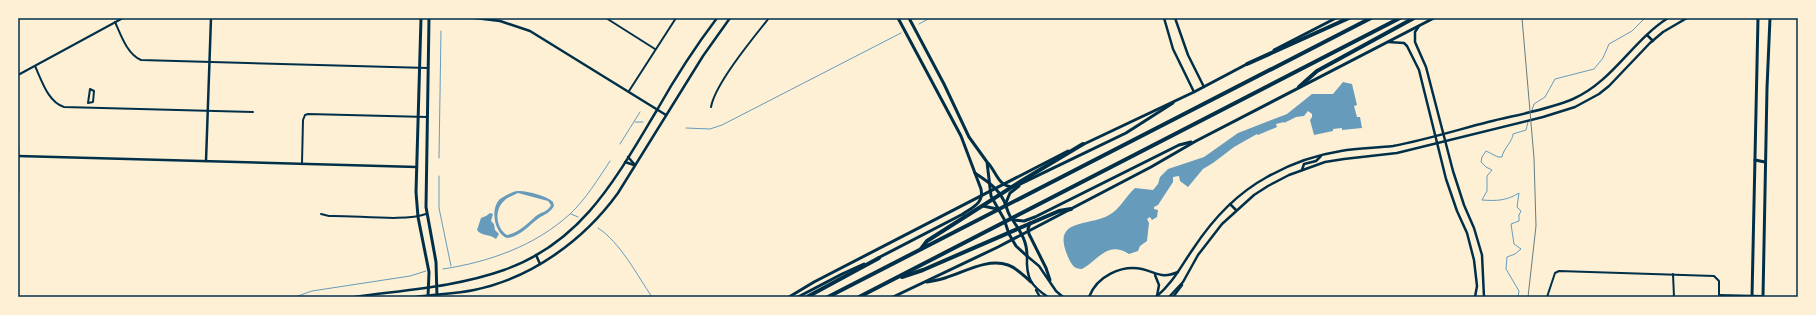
<svg xmlns="http://www.w3.org/2000/svg" width="1816" height="315" font-family="Commissioner,sans-serif">
	<style>
		.water { fill: #669bbc; fill-rule: evenodd }
		.lines { fill: none; stroke-linecap: round; stroke-linejoin: round }
		.stream { stroke: #669bbc; stroke-width: 1 }
		.minor { stroke: #003049; stroke-width: 2 }
		.tertiary { stroke: #003049; stroke-width: 2.5 }
		.secondary { stroke: #003049; stroke-width: 3 }
		.motorway { stroke: #003049; stroke-width: 4 }
		.rail { stroke: #657d81; stroke-width: 1 }
		.neatline { fill: none; stroke: #003049; stroke-width: 1.5 }
	</style>
	<rect width="100%" height="100%" fill="#fdf0d5"/>
	<g class="water">
		<path d="M1343,82L1352,84L1357,105L1354,106L1357,117H1360L1362,128L1342,130V128L1333,129V131L1314,135L1310,120L1312,117V114L1308,111L1304,116L1296,117L1284,123V122L1276,124L1277,127L1258,135L1257,134L1234,147L1213,163L1203,169L1188,187L1180,181L1179,176L1173,177V182L1158,205L1154,207V209L1158,210L1157,217L1152,220L1150,217L1147,219L1149,223L1147,241L1140,246L1138,251L1129,254C1107,240 1099,260 1082,269C1074,269 1072,265 1069,259C1049,217 1089,227 1109,215C1120,209 1126,196 1135,188L1153,190L1158,184L1160,177L1168,169L1204,157L1238,133L1287,114L1312,94H1333Z"/>
		<path d="M517,191C525,190 548,196 553,202L554,206C550,213 545,214 539,218C529,225 520,237 507,238C494,233 490,208 500,199C504,196 512,192 517,191ZM518,193L548,201L551,205C548,212 541,212 536,216C528,223 519,233 507,235C496,228 494,210 504,201C506,198 514,195 518,193Z"/>
		<path d="M490,213L493,214L491,221L494,224L495,230L499,234L496,239C490,234 481,236 477,230L481,218L486,216Z"/>
	</g>
	<g class="lines">
		<g class="stream">
			<path d="M919,24L930,18"/>
			<path d="M1532,110L1534,104L1545,97L1555,79L1594,69L1603,58L1609,44L1632,31L1645,18"/>
			<path d="M635,122H643"/>
			<path d="M686,128L710,129L722,125L901,33"/>
			<path d="M620,144L640,112"/>
			<path d="M439,158L441,31"/>
			<path d="M439,176V208L451,266"/>
			<path d="M571,214L578,217"/>
			<path d="M598,228C620,242 637,275 652,297"/>
			<path d="M443,269C489,262 535,246 570,214C586,199 598,179 610,161"/>
			<path d="M295,297L312,291L410,276L426,271"/>
			<path d="M1518,297L1519,291L1506,269L1507,257L1515,254L1521,249L1514,244L1511,224L1519,221V215L1521,211L1517,207L1519,193C1506,201 1496,201 1482,200L1487,191V176L1492,170L1486,167L1481,162L1482,157L1486,151L1498,157H1502C1503,149 1513,141 1513,134L1526,130L1528,122"/>
		</g>
		<g class="minor">
			<path d="M606,18L655,49"/>
			<path d="M115,22C121,35 127,54 141,60L428,68"/>
			<path d="M35,66C42,81 48,102 64,107L253,112"/>
			<path d="M18,75L123,18"/>
			<path d="M90,89L94,91L93,102L88,103Z"/>
			<path d="M629,91L676,18"/>
			<path d="M711,107C715,84 753,38 769,18"/>
			<path d="M302,163L303,120L305,115L308,114L427,117"/>
			<path d="M321,214L329,216C354,215 405,222 426,214"/>
			<path d="M1673,274L1674,297"/>
			<path d="M1719,295L1763,296"/>
			<path d="M1547,297L1555,273L1559,271L1714,276L1719,281V297"/>
		</g>
		<g class="tertiary">
			<path d="M475,18L500,21L530,31L666,115"/>
			<path d="M1164,18L1173,49L1194,92"/>
			<path d="M1175,18L1188,55L1204,87"/>
			<path d="M1419,26L1415,32V42L1426,67L1453,171L1464,205L1474,228L1482,255L1484,297"/>
			<path d="M1647,35L1653,41"/>
			<path d="M1388,42L1404,43L1407,46L1419,70L1446,179L1457,211L1467,233L1474,260L1477,286L1475,297"/>
			<path d="M18,147V191"/>
			<path d="M18,156L417,167"/>
			<path d="M628,157L635,165"/>
			<path d="M206,161L211,18"/>
			<path d="M625,162L634,165"/>
			<path d="M1302,170L1304,164L1316,161L1321,156"/>
			<path d="M1230,204L1236,210"/>
			<path d="M536,255L540,264"/>
			<path d="M1027,256L1039,266L1056,291L1063,297"/>
			<path d="M1027,257C1026,278 1031,286 1048,297"/>
			<path d="M1155,275L1159,285L1157,296"/>
			<path d="M1036,290L1040,297"/>
			<path d="M355,297C404,290 456,287 504,270C583,242 616,178 657,110C675,78 695,47 717,18"/>
			<path d="M416,297C435,294 455,294 474,290C532,278 584,240 618,193L703,56L730,18"/>
			<path d="M1089,297C1097,276 1121,265 1142,269C1158,273 1162,279 1178,272"/>
			<path d="M1156,297C1173,283 1181,266 1193,249C1212,220 1236,194 1267,177C1290,164 1315,155 1341,151C1358,148 1376,148 1393,146C1425,140 1457,130 1488,122C1516,115 1547,110 1573,99C1613,81 1632,41 1668,18"/>
			<path d="M1169,297L1183,282L1198,255L1222,224L1254,195L1268,186L1289,175L1325,162L1344,159L1397,153L1543,117L1575,107L1599,94L1609,86L1650,43L1663,32L1687,18"/>
			<path d="M1173,297L1182,285"/>
		</g>
		<g class="secondary">
			<path d="M421,18L416,192L418,217L429,272L428,297"/>
			<path d="M429,18L426,207L436,262L437,297"/>
			<path d="M898,18L961,136L981,189C984,203 973,207 963,214"/>
			<path d="M909,18L944,84L969,137L987,162L991,196L1004,219L1009,234L1016,246L1027,256"/>
			<path d="M1274,50L1336,18"/>
			<path d="M1082,145L1194,92L1247,64"/>
			<path d="M1755,160L1765,162"/>
			<path d="M988,163C997,173 998,187 1014,187L1126,133L1173,103"/>
			<path d="M975,173C985,180 997,187 1003,199C1006,204 1007,211 1010,216C1019,230 1027,239 1027,256"/>
			<path d="M1005,205L1010,193L1019,186"/>
			<path d="M983,206L997,209"/>
			<path d="M1014,220L1024,221L1035,217L1179,145L1191,142"/>
			<path d="M1030,223L1028,229L1029,234L1046,268L1050,280"/>
			<path d="M878,258L963,214"/>
			<path d="M927,282C933,281 939,280 945,278C965,272 987,258 1008,265C1017,268 1024,276 1031,282"/>
			<path d="M789,297L814,282L1068,151"/>
			<path d="M798,297L842,274L864,264"/>
			<path d="M893,297L998,247L1151,167L1196,141L1434,18"/>
			<path d="M1752,297L1758,18"/>
			<path d="M1763,297L1767,88L1770,18"/>
		</g>
		<g class="motorway">
			<path d="M1247,64L1349,18"/>
			<path d="M1299,87L1317,71L1414,18"/>
			<path d="M921,249L927,241L1023,180L1083,144"/>
			<path d="M902,277L923,270L1059,211L1071,209"/>
			<path d="M807,297L879,258"/>
			<path d="M828,297L1371,18"/>
			<path d="M859,297L1400,18"/>
		</g>
		<path class="rail" d="M1522,18L1534,158L1536,226L1528,297"/>
	</g>
	<rect width="1816" height="315" fill="none" stroke="#fdf0d5" stroke-width="38"/>
	<rect x="19" y="19" width="1778" height="277" class="neatline"/>
</svg>
